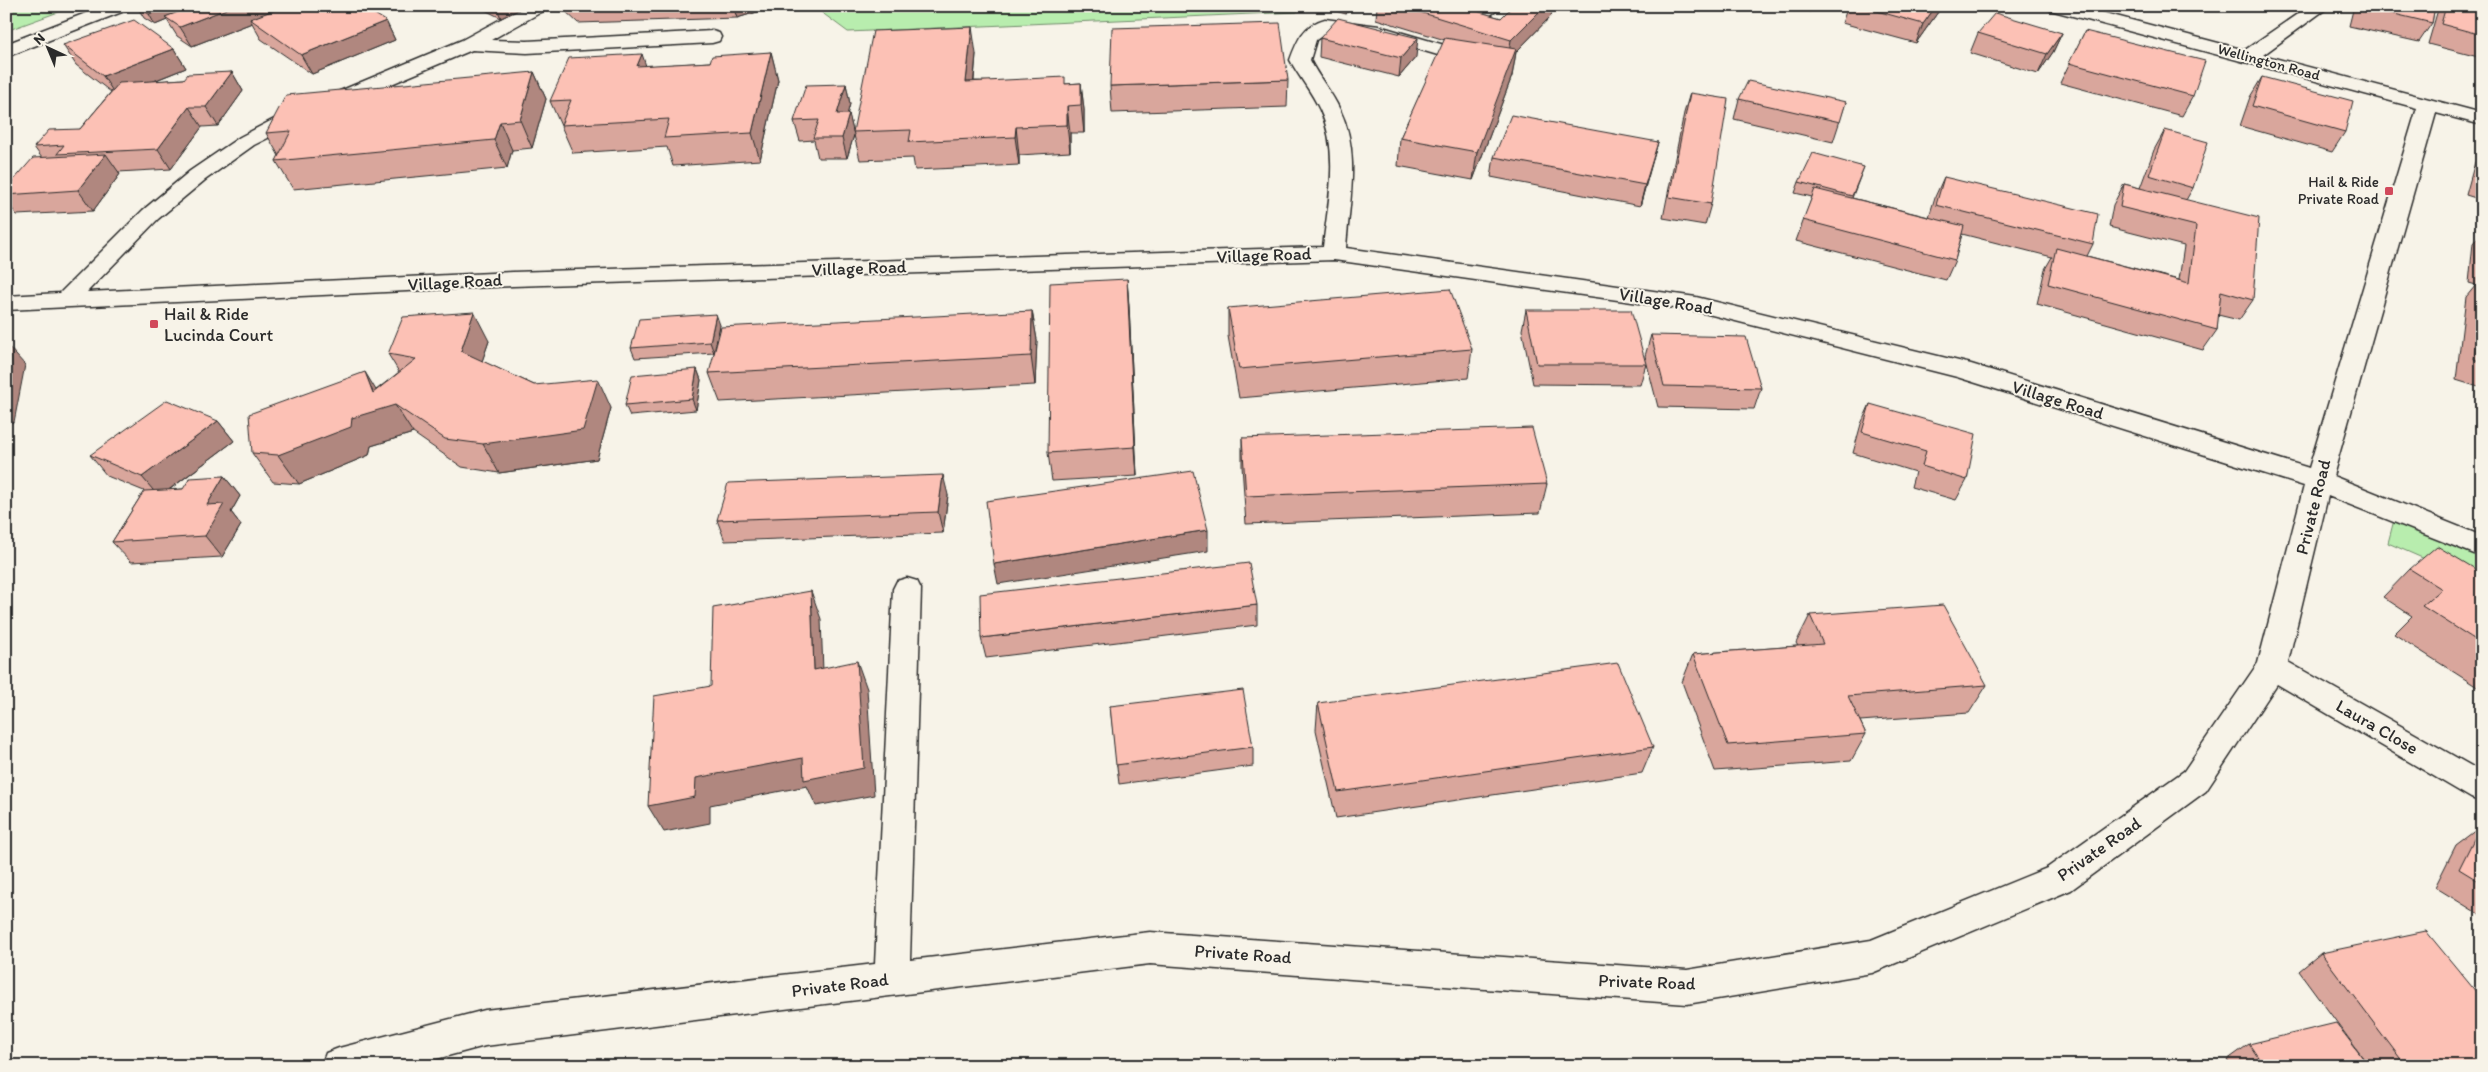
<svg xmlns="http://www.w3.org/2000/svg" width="2488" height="1072" font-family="Itim,sans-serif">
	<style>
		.green { fill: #b8edae; stroke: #728c6c }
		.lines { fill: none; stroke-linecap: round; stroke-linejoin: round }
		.minor-casing { stroke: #2b2b2b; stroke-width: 3 }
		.minor { fill: #f7f3e8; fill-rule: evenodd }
		.wall { fill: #d9a69c; stroke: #2b2b2b }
		.shaded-wall { fill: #b0877f; stroke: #2b2b2b }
		.building { fill: #fcc1b5; stroke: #2b2b2b }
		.poi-dot { fill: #d1495b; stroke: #f7f3e8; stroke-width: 2 }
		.labels { text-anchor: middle; stroke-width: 4; stroke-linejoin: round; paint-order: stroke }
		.far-street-label { font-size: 15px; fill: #2b2b2b; stroke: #f7f3e8 }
		.far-poi-label { font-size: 15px; fill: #2b2b2b; stroke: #f7f3e8; text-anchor: end }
		.street-label { font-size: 18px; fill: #2b2b2b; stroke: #f7f3e8 }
		.poi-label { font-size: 18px; fill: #2b2b2b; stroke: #f7f3e8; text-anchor: start }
	</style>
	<rect width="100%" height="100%" fill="#f7f3e8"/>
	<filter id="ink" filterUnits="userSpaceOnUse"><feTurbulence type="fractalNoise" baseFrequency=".02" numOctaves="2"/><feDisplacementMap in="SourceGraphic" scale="10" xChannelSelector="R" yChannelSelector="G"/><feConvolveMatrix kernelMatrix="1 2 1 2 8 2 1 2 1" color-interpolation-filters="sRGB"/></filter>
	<g filter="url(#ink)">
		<g class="green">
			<path d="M6,6H75L6,31Z"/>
			<path d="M813,6H1304L1297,12L848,32Z"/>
			<path d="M2394,520L2482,557V584L2388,543Z"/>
		</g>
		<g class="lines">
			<g class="minor-casing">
				<g id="minor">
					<path d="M104,6H130L127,10L6,57V44Z"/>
					<path d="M525,6H548L545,10L491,40L527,41L712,31L719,33L721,37L719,41L712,43L527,53L472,50L294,125L254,145L205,180L158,219L87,292L513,272L1323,247C1328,202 1340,152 1320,110C1312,92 1299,77 1290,60C1297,41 1303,25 1325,19L1379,26L1482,56L1485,60L1482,64L1475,66L1377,37L1329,31L1316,40L1310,60C1318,77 1332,92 1340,110C1361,152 1349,203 1346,248L1696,297L1971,364L2309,468L2417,108L2050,10L2047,6H2078L2245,50L2309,6H2330L2263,55L2482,113V125L2436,113L2333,476L2482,536V557L2328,496L2288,662L2482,772V802L2471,798L2277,684L2206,791L2071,890L1872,973L1687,1004L1150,964L485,1046L410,1066H321L326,1053L339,1048L485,1010L875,964L893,589L897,581L907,578L917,581L921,589L910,960L1150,932L1687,970L1871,940L2047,868L2184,771L2258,663L2304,486L1957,377L1696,311L1334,260L513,286L6,310V296L60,293L143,210L190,171L240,137L280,116L462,40Z"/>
					<path d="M1505,6H1527L1504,22H1492L1489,18Z"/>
				</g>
			</g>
			<use href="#minor" class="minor"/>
		</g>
		<g class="wall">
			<path d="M477,6H527L501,18Z"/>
			<path d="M562,6H777L737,18L578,23L563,9Z"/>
			<path d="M1317,6H1354L1346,14Z"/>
			<path d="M1377,6H1485L1480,12L1501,18L1513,6H1553L1551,16L1516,52L1512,76L1473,180L1398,166L1400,138L1445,40L1376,19Z"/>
			<path d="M1787,6H1815L1810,12Z"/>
			<path d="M1848,6H1940L1938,12L1916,43L1842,23Z"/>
			<path d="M2354,6H2435L2432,23L2419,42L2349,26Z"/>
			<path d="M2439,6H2482V58L2428,44Z"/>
			<path d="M138,8L386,21L395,40L312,74L261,39L252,23L192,46L177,36L167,20L155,25L144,18Z"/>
			<path d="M2085,31L2193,96L2182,116L2060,83Z"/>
			<path d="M1978,33H2062L2053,52L2038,74L1970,53Z"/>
			<path d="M1320,38L1416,57L1399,77L1319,57Z"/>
			<path d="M63,45L174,49L186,68L154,81L184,79L232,72L243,91L218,126L202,127L171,169L118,172L120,174L93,211L17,215L6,201V189L42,158L34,147L80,129L111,92L76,65Z"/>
			<path d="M771,52L778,80L760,160L673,166L667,147L573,153L550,101L646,66L710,62Z"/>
			<path d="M976,54L974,81L1066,84L1081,83L1084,110V133H1070V152L1019,155V165L915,170L913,158L860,160L854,135L847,158H818L814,140L800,141L794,121L846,84L850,104L847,114H849L853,132Z"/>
			<path d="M534,72L546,99L532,148L512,150L507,168L293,189L276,161L279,156L266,133Z"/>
			<path d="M2262,77L2345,132L2332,152L2240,126L2250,97Z"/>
			<path d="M1288,80L1287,107L1112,113L1110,86Z"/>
			<path d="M1690,93L1711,204L1705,225L1663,218L1684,113Z"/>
			<path d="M1739,99L1846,102L1833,142L1734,119Z"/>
			<path d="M2165,130L2193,188L2186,200L2253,300L2239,320L2218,315L2217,330L2203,350L2037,304L2045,269L2052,257L1962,234L1955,260L1946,280L1796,241L1812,197L1795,193L1799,182L1864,167L1852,198L1929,217L1935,197L1944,177L2093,244L2087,256L2179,280L2184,246L2109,227L2113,205L2124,184L2140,188L2154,150Z"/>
			<path d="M1658,142L1640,206L1491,177L1494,157Z"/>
			<path d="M2482,153V200L2466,195L2475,162Z"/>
			<path d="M2482,232V388L2456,380L2466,297L2476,285L2469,283L2473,243Z"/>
			<path d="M1127,279L1129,307L1137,476L1052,481L1048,453Z"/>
			<path d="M1228,308L1472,349L1468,378L1239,398L1228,336Z"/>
			<path d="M1526,310L1646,364L1640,385L1533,384L1522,330Z"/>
			<path d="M1032,311L1037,340L1035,385L720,402L709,373Z"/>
			<path d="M720,325L714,353L635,358L631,348Z"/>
			<path d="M1651,335L1761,388L1754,409L1658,407L1645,356Z"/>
			<path d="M489,341L482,361L534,385L611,408L597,459L499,473L462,467L413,433L371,446L369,455L299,484L273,482L252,453L376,390L399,372L388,354Z"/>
			<path d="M697,369L701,380L696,410L630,416L625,405Z"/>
			<path d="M1870,404L1967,480L1956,500L1911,487L1915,472L1853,453L1861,424Z"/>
			<path d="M218,421L234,441L169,490L183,489L224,476L240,496L231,512L241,525L222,557L131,562L112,542L144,491L107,476L90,455Z"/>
			<path d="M1242,438L1547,484L1540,513L1246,524L1242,466Z"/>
			<path d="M948,495L943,533L725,541L717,520Z"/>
			<path d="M2410,569L2482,573V690L2394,634L2412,616L2383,597Z"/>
			<path d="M1257,605V625L986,658L981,638Z"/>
			<path d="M1810,615L1987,685L1969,713L1860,721L1866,734L1851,761L1715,771L1682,682L1693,654L1798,646L1796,643Z"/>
			<path d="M1318,703L1653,747L1642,773L1336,818L1316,730Z"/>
			<path d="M1110,706L1253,747V766L1119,784Z"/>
			<path d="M2480,827L2482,828V916L2435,887L2456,845Z"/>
			<path d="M2321,953L2482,1066H2369L2299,971Z"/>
			<path d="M2249,1044L2369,1066H2231L2227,1060Z"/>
		</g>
		<g class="shaded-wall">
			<path d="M171,6H203L165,17L167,20L155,25L149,14Z"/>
			<path d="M234,6H294L250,19L252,23L192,46L180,27Z"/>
			<path d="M496,6H527L501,18Z"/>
			<path d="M733,6H777L737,18Z"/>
			<path d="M1347,6H1354L1346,14Z"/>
			<path d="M1468,6H1485L1465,26L1466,8Z"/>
			<path d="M1545,6H1553L1551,16L1516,52L1512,76L1473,180L1477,152L1508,59L1511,40Z"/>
			<path d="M1812,6H1815L1810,12Z"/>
			<path d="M1936,6H1940L1938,12L1916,43L1923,24Z"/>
			<path d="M386,21L395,40L312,74L301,55Z"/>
			<path d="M972,27L976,54L971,109L966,82Z"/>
			<path d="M2062,33L2053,52L2038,74L2047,54Z"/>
			<path d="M1418,38L1416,57L1399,77L1401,58Z"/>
			<path d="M174,49L186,68L116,96L103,76Z"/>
			<path d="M771,52L778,80L760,160L752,133Z"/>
			<path d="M642,54L651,81L637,66Z"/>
			<path d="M232,72L243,91L218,126L206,107Z"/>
			<path d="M534,72L546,99L532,148L520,120Z"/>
			<path d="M1081,83L1084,110V133L1081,105Z"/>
			<path d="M846,84L850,104L842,134L837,114Z"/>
			<path d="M1067,106L1070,133V152L1067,125Z"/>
			<path d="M189,107L202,127L171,169L158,149Z"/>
			<path d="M849,114L854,135L847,158L842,138Z"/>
			<path d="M500,122L512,150L507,168L494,140Z"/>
			<path d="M1016,127L1019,155V165L1015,137Z"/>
			<path d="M1658,142L1652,162L1640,206L1645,185Z"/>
			<path d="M106,154L120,174L93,211L78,190Z"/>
			<path d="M1127,279L1129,307L1137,476L1135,447Z"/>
			<path d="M1032,311L1037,340L1035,385L1031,356Z"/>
			<path d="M474,312L489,341L476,379L461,351Z"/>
			<path d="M716,314L720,325L714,353L710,342Z"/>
			<path d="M7,345L25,365L14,422L6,424V348Z"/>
			<path d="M697,369L701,380L696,410L692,399Z"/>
			<path d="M365,372L382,400L395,405L413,433L371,446L369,455L299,484L278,455L352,418L373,393Z"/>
			<path d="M598,379L611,408L597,459L499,473L483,444Z"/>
			<path d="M218,421L234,441L159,497L142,477Z"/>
			<path d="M943,475L948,495L943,533L938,512Z"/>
			<path d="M224,476L240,496L231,512L241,525L222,557L205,536L207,505Z"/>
			<path d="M1208,530V551L998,584L994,564Z"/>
			<path d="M811,591L821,619L824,697L814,670Z"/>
			<path d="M857,661L867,689L874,795L816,806L807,786L710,805V823L664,832L648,806L696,778Z"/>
		</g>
		<g class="building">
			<path d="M142,6H171L149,14L138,8Z"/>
			<path d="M194,6H234L180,27L165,17Z"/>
			<path d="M285,6H362L386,21L301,55L250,19Z"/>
			<path d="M1400,6H1468L1466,8L1501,18L1513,6H1545L1511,40Z"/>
			<path d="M1859,6H1936L1923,24Z"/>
			<path d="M2361,6H2435L2432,23Z"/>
			<path d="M2446,6H2482V35L2441,24Z"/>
			<path d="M1995,13L2062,33L2047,54L1978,33Z"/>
			<path d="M1338,18L1418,38L1401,58L1320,38Z"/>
			<path d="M134,20L174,49L103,76L63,45Z"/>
			<path d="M1280,23L1288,80L1110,86L1112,28Z"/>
			<path d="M972,27L966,82L1065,77V84L1081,83V105L1067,106V125L1016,127L1015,137L909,142L911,130L853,132L873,31Z"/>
			<path d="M2085,31L2205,61L2193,96L2069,63Z"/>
			<path d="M1445,38L1516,49L1477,152L1400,138Z"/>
			<path d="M771,52L752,133L664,138L669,119L561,125L571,100L550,101L569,58L642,54L637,66L710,62L712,56Z"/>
			<path d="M232,72L206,107H189L158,149L57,154L64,145L34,147L49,130L80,129L119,83L184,79L188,74Z"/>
			<path d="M534,72L520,120L500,122L494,140L276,161L291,131L266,133L286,95Z"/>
			<path d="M2262,77L2353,101L2345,132L2252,106Z"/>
			<path d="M1748,81L1846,102L1840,122L1739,99Z"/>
			<path d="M846,84L837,114H849L842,138H813L819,120L794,121L806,85Z"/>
			<path d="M1690,93L1728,99L1711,204L1669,197Z"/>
			<path d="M1511,115L1658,142L1645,185L1494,157Z"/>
			<path d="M2165,130L2208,142L2193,188L2149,175Z"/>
			<path d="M1813,153L1864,167L1852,196L1799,182Z"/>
			<path d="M106,154L78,190L6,195V189L33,158Z"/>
			<path d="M1944,177L2098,214L2093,244L1936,205Z"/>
			<path d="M2124,184L2259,218L2253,300L2221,291L2217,330L2048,284L2056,248L2189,283L2196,226L2120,207Z"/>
			<path d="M1815,189L1964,226L1955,260L1803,220Z"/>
			<path d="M1127,279L1135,447L1048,453L1050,283Z"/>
			<path d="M1450,289L1472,349L1239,369L1228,308Z"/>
			<path d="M2482,290V362L2474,359Z"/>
			<path d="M1526,310H1631L1646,364H1537Z"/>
			<path d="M1032,311L1031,356L709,373L721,327Z"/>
			<path d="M474,312L461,351L534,385L598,379L583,430L483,444L445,439L395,405L352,418L351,427L278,455L252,453L249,414L365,372L373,393L416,359L388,354L403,317Z"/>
			<path d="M716,314L710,342L631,348L639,319Z"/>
			<path d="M1651,335L1746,337L1761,388L1664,386Z"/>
			<path d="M697,369L692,399L625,405L632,375Z"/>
			<path d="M167,400L218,421L142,477L90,455Z"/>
			<path d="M1870,404L1976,434L1967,480L1922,466L1926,451L1862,432Z"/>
			<path d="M1532,428L1547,484L1246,496L1242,438Z"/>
			<path d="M1193,471L1208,530L994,564L986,501Z"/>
			<path d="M943,475L938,512L717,520L728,483Z"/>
			<path d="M224,476L207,505L224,504L205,536L112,542L144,491L183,489L190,478Z"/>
			<path d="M2437,546L2482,573V644L2422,606L2442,589L2410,569Z"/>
			<path d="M1249,563L1257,605L981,638L980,594Z"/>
			<path d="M811,591L814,670L857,661L864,768L804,780L803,758L696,778L695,797L648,806L654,696L711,686L713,608Z"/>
			<path d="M1943,605L1987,685L1848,696L1866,734L1728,745L1693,654L1823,644L1810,615Z"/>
			<path d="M1618,663L1653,747L1338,792L1318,703Z"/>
			<path d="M1243,690L1253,747L1116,765L1110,706Z"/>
			<path d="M2480,827L2482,828V883L2459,869Z"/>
			<path d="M2426,931L2482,999V1066H2406L2321,953Z"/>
			<path d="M2336,1023L2369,1066H2264L2249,1044Z"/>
		</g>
	</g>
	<g class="poi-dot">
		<rect x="2384" y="186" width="10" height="10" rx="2.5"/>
		<rect x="149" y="319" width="10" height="10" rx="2.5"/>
	</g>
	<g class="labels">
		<g class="far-street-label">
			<text transform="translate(2269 62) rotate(15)" y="5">Wellington Road</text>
		</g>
		<g class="far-poi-label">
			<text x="2379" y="187">Hail &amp; Ride<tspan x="2379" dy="17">Private Road</tspan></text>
		</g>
		<g class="street-label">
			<text transform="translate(1264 255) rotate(-2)" y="6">Village Road</text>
			<text transform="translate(859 268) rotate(-2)" y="6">Village Road</text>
			<text transform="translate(455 282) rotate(-3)" y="6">Village Road</text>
			<text transform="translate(1666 301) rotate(9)" y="6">Village Road</text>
			<text transform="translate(2058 400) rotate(17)" y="6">Village Road</text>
			<text transform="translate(2313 507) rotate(-76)" y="6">Private Road</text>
			<text transform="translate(2377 727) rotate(30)" y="6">Laura Close</text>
			<text transform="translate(2099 849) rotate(-35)" y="6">Private Road</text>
			<text transform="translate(1243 954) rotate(4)" y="6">Private Road</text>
			<text transform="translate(1647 982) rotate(2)" y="6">Private Road</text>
			<text transform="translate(840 985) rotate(-7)" y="6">Private Road</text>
		</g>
		<g class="poi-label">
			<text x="164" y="320">Hail &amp; Ride<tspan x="164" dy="21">Lucinda Court</tspan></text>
		</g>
	</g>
	<rect width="2488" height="1072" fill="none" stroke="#f7f3e8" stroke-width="25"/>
	<rect x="12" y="12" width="2463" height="1047" fill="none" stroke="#2b2b2b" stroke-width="2" filter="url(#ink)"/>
	<g transform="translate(48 48) rotate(316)" stroke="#f7f3e8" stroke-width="4" paint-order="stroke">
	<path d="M0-4L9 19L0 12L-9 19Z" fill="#2b2b2b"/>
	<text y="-8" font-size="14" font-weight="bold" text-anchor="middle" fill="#2b2b2b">N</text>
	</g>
</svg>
